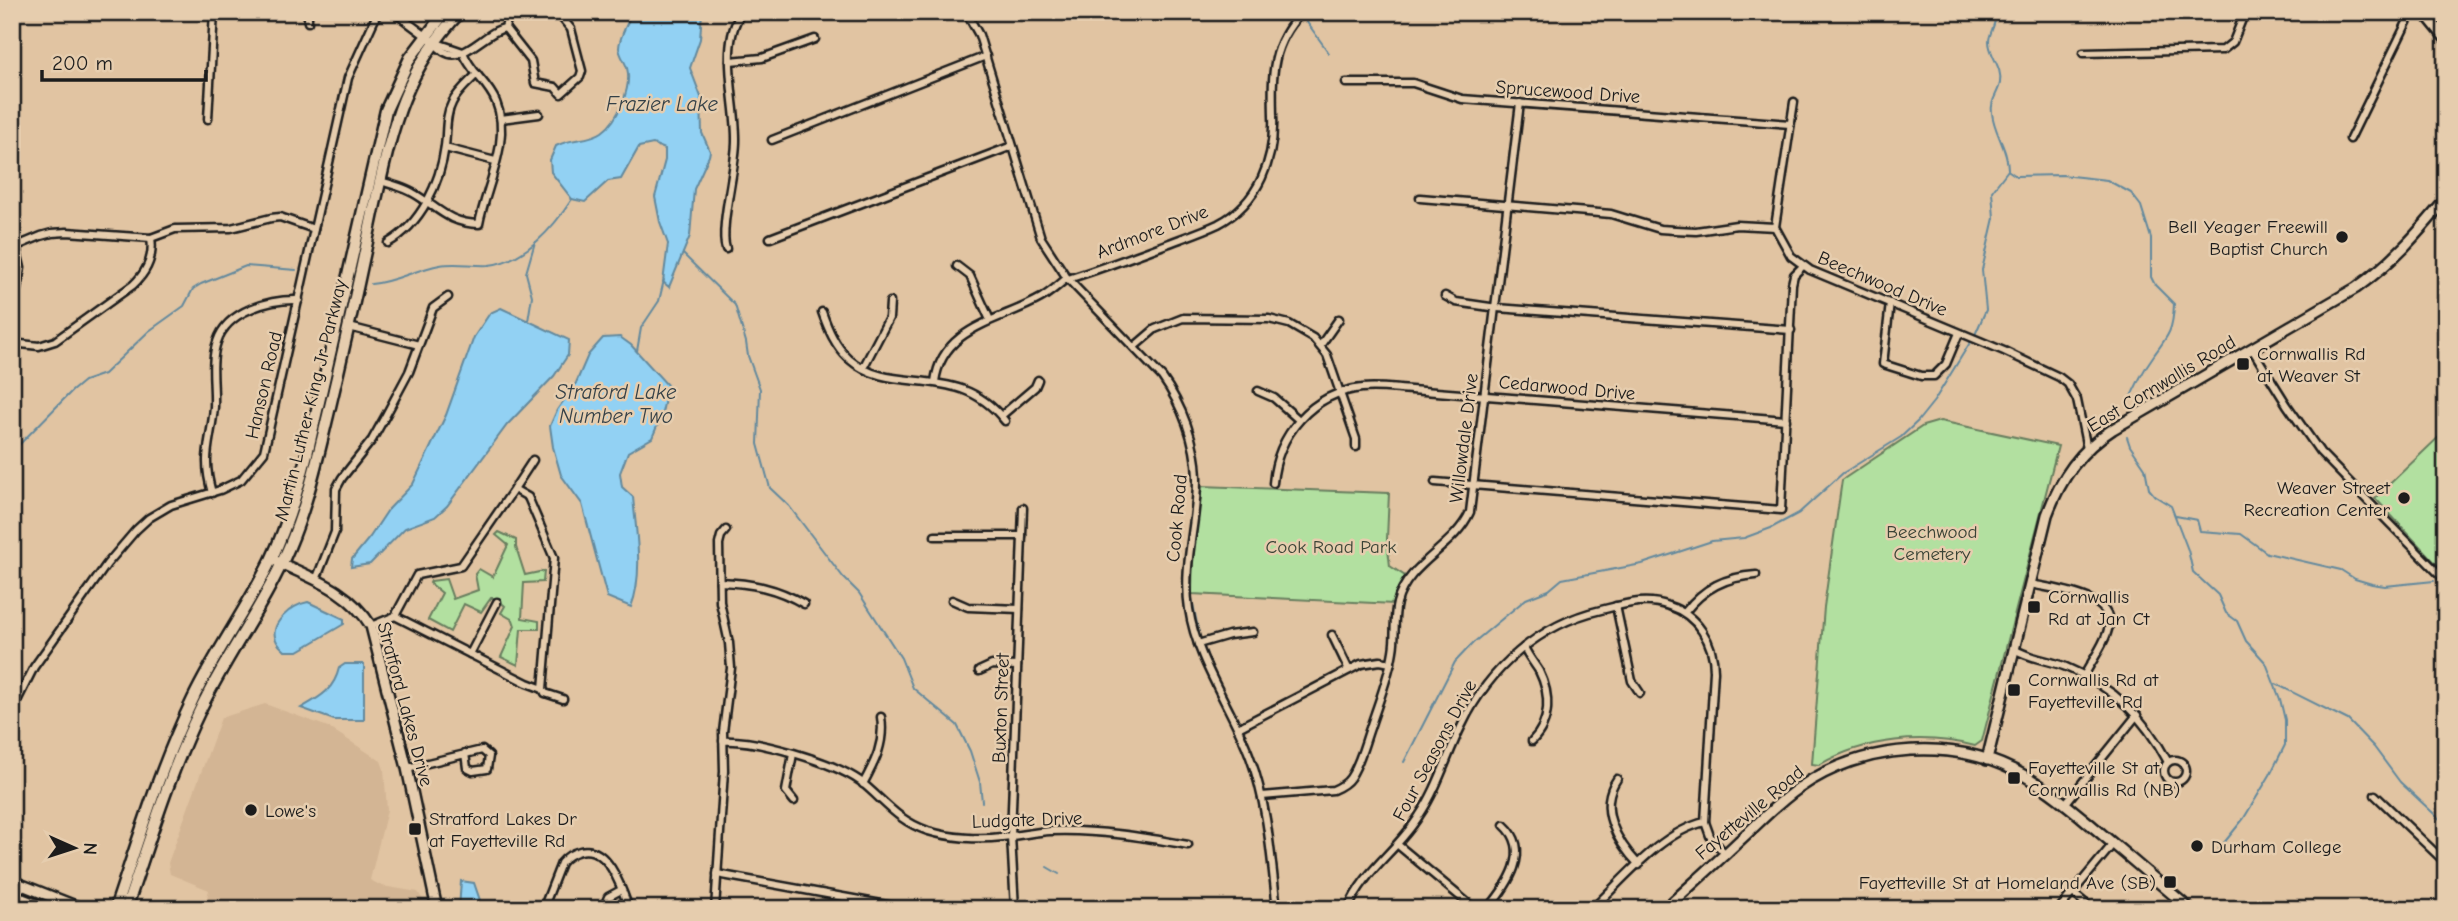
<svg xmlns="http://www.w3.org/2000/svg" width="2458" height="921" font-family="'Comic Neue',sans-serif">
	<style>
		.built { fill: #d3b594 }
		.green { fill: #b2e0a0; stroke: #677e5e; stroke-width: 2 }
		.water { fill: #92d1f3; stroke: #63899d; stroke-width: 2 }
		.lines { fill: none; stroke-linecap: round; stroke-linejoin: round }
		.stream { stroke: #63899d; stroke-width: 2 }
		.street-casing { stroke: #1c1c1c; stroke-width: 11 }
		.secondary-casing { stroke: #1c1c1c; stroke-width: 14 }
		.primary-casing { stroke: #1c1c1c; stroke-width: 15 }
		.street { stroke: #e6cdae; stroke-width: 6 }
		.secondary { stroke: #e6cdae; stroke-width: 9 }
		.primary { stroke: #e6cdae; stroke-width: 10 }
		.poi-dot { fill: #1c1c1c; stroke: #e6cdae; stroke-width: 2.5 }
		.labels { text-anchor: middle; stroke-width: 5; stroke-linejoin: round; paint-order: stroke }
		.street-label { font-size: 19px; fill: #1c1c1c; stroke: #e6cdae }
		.poi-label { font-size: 19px; fill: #1c1c1c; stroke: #e6cdae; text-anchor: start }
		.park-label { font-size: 19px; fill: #3a4336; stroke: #e6cdae }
		.water-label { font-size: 21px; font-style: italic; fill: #344047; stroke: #e6cdae }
	</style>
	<rect width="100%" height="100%" fill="#e1c4a2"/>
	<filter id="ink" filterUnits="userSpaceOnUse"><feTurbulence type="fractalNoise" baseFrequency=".0143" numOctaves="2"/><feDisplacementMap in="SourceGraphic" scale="14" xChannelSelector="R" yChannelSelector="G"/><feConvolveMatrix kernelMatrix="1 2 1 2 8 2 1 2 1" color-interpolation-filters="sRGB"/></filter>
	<g filter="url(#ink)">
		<path class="built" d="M265,704L328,727L381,761L384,769L387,810L370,880L382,886L418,892L425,903V909H204L209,890L170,874L168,863L221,718Z"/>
		<g class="green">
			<path d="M1940,421L2058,446L1982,741L1975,746C1924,733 1865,738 1819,765L1812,764L1824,607L1842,480L1923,426Z"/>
			<path d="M2446,430V568L2441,569L2375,498Z"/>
			<path d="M1202,486L1389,493L1387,539L1390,566L1405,576L1394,604L1192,594L1193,548Z"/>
			<path d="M499,532L516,540V547L525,575L544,571L543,582L524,583L522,618L539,621V629H521L518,665L501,657L515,626L513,620L501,613L505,606L496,598H491L481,612L464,604L450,632L428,620L442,593L430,583L431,581L446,579L453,599L478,590L475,574L479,569L493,577L508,545L496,535Z"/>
		</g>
		<g class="water">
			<path d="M632,12H702L700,39L690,68L701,97L702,133L710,151L709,156L694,189L690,236L669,287L663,282L668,244L660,222L655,197L665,160V149L653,144L639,147L621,179L608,181L585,202L572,199L551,172L550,160L556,146C571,138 589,141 602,132C618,121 632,87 627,68C625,61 620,56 619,48C619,37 628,23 632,12Z"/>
			<path d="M501,308L569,340L568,355L554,376L507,425L447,506L435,517L405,528L370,564L351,567L352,559L370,537L388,510L413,484L446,415L474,337L490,313Z"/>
			<path d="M620,337L631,345L668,386L661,417L652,438L628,452L620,473L622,487L633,497C636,532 644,574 631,607L607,597L582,504L561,475L553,447L550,426L557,410L576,383L588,355L603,338Z"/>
			<path d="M308,602L344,619V624L298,651H285C282,648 279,646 277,642C267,624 292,605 308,602Z"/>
			<path d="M345,664H364V720H334L301,708C320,697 334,690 339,668Z"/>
			<path d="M461,881L474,883L483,909H459Z"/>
		</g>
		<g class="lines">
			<g class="stream">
				<path d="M1989,12L1995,20C1994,27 1989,35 1989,41C1989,56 2003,67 2000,83C1998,94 1990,100 1992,113C1994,133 2008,149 2008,169"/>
				<path d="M1301,14L1329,53"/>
				<path d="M2009,171L2016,176L2062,175L2107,180L2131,193L2141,206L2151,238V277L2155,285L2174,304C2173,330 2169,335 2154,355C2143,370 2134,389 2127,406"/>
				<path d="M683,254L735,305L746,342L748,356L760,389L758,444L770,488L789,506L843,577L859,593L901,658L913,688L957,725L970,751L980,782L982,802"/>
				<path d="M371,284C396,282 416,269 440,265C456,262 473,266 489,265C525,261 554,227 572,199"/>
				<path d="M528,321L532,296L526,273L535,242"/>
				<path d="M1974,337L1986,310L1982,270L1994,218L1992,191L2008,170"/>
				<path d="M637,351L641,328L659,301L664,280"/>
				<path d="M2127,437L2130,446L2145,468L2149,489L2155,496L2171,506L2188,550L2193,572L2218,595L2226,613L2237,621L2246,641L2266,663L2280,699L2285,720V745L2270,775L2244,818L2219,849"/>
				<path d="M15,449L72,391L84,381L104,374L149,331L184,306L193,289L201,284L246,266L296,270"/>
				<path d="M2176,516L2197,520L2200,531L2241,534L2267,553L2341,570L2355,579L2372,584L2385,586L2434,581"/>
				<path d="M1192,599L1199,634"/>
				<path d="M1206,652L1209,662"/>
				<path d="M1212,667L1218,680"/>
				<path d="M2276,684L2348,720L2374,747L2400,782L2446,825"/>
				<path d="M1220,685L1226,697"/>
				<path d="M1229,702L1237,718"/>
				<path d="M1404,762L1455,662L1473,643L1526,599L1549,590L1562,579L1642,564L1712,541L1744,538L1771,528L1799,513L1843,473L1901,437L1918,421L1934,401L1971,341"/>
				<path d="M1047,867L1059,874"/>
			</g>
			<g class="street-casing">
				<g id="street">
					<path d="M394,12L434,42C458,75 481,32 505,28"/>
					<path d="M509,12L505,28L531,61L535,83L555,87L561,94L580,77L582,71L571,29L557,12"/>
					<path d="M966,12L979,35L1041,238L1067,278L1162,377C1182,405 1196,442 1197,477C1198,521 1182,564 1189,609C1197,663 1232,707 1250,757C1268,805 1271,858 1277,909"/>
					<path d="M308,22V12"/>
					<path d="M434,42L463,52"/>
					<path d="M2083,53L2223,50L2233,42L2245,12"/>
					<path d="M730,61L762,58L815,39"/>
					<path d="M1346,83H1413L1462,99L1790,124"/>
					<path d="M1794,102L1775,227L1791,256L1810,270L2004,351L2059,377L2068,384L2077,400L2087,449"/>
					<path d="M208,119L214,12"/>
					<path d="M501,119L539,114"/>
					<path d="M2350,139L2412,12"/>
					<path d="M772,140L986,56"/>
					<path d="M445,148L495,161"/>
					<path d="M381,181C392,185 403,187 413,193C438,207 447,223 479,224C486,186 512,140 496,102C488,82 470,72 463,52"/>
					<path d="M1420,198L1611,214L1660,229L1675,230L1696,231L1737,225L1775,227"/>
					<path d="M770,238L1012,146"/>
					<path d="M388,243C421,224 440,184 445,146C447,132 445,116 452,103C457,92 468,83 477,74"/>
					<path d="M12,248L41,236L52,233L67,232L151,238L175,229L231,228L271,218L280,217L314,229"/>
					<path d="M726,249C719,228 736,169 736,141C737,103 718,44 742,12"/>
					<path d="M957,266L970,276L990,320"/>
					<path d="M1068,279C1100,269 1132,257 1164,245C1182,238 1201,232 1218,224C1259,203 1275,159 1273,116C1272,73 1271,45 1302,12"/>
					<path d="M1445,296L1456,302L1497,308L1791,330"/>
					<path d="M1890,303L1883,364L1921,376H1934L1946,364L1959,333"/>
					<path d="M822,312C828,329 835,346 849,359C893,398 957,360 1005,421"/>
					<path d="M12,315L21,268L16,246"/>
					<path d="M349,327L419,345"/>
					<path d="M12,343L39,346L55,341L133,285C147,272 154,256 151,238"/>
					<path d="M1320,346L1339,319"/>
					<path d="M1134,347L1155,329L1183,318L1269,319L1289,324L1313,338L1327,355L1356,439V447"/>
					<path d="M2252,349L2287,405L2320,452L2446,581"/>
					<path d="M863,368L889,318L890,302"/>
					<path d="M935,382C942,326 1001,321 1041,298C1050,293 1059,285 1067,278"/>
					<path d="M1258,391L1274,398L1299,420"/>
					<path d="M1001,416L1035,387L1038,380"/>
					<path d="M1435,482L1781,510L1792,284L1794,275L1803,266"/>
					<path d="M1273,483C1277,435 1312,393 1362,388C1378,386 1395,389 1411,390L1786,420"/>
					<path d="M514,489L533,460"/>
					<path d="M212,493C201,455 211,443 214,407C215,386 210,362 217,342C227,310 271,299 299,300"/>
					<path d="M935,536H1022"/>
					<path d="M316,580L335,532L336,489L342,478L372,440L386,415L409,372L433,308L448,297"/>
					<path d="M720,582C751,583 777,588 804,604"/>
					<path d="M2031,584C2056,590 2121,595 2107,633C2102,648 2091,662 2084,676"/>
					<path d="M952,600L968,607L1019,609"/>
					<path d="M1616,606L1632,681L1640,693"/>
					<path d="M1685,612C1704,588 1725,577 1756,575"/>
					<path d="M371,626L395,616L417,575L461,566L514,489L528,497L554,558L543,689L527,683L395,616"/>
					<path d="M1332,635L1349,670"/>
					<path d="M1198,644L1229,635L1253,632"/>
					<path d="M1524,647C1528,656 1534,663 1539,671C1551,695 1551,722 1532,741"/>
					<path d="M2014,649C2030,659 2049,660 2066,667C2114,687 2144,717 2168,762"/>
					<path d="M470,654L497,602"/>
					<path d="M979,671L992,665L1017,666"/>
					<path d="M543,689L545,693L563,699"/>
					<path d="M1238,728L1361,664L1380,661L1391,663"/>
					<path d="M723,741C756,739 833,762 860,781C884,800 896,820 928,831C951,838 979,840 1002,837C1018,836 1034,832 1050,831C1096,829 1143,837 1188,845"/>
					<path d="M12,746L16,703L34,667L107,564L136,530L149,518L171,505L220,490L241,480L264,452L348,78L378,12"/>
					<path d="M793,754L786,791L794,801"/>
					<circle cx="2175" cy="771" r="11"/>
					<path d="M407,768L482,750L489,756L487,769L473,771L467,768L465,753"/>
					<path d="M1617,779C1597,808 1617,842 1639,865"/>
					<path d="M863,784C875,762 885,743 881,717"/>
					<path d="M2375,795L2446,863"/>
					<path d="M1262,796L1333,790C1340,787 1346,784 1350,778C1360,763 1364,745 1370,728C1378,703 1389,677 1393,651C1396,635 1393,619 1397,603C1407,563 1454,548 1470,512L1520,103"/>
					<path d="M2065,804L2137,715"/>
					<path d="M1398,845L1475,909"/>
					<path d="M717,874L909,909"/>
					<path d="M2073,893L2092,909"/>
					<path d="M543,909L561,863C566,857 572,853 580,851C608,844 622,889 629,909"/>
					<path d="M603,909L608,897L621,890"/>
					<path d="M715,909L724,771L723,732L731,668L729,643L720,602L719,544L721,536L726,530"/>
					<path d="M1015,909L1011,836L1023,508"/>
					<path d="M1348,909C1363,871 1398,850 1419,816C1438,788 1447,755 1462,725C1489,668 1540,624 1601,610C1625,604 1646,597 1669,606C1697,615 1714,642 1714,671L1705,822L1710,836L1725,854"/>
					<path d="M1488,909C1507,886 1533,851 1504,825"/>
					<path d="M1592,909C1624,879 1661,832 1705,822"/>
					<path d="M2059,909L2113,844"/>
				</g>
			</g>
			<g class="secondary-casing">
				<g id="secondary">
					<path d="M2424,12L2446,39"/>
					<path d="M276,561C313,579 348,589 371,626L407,768L437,909"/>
					<path d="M1987,760L2047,515C2061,478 2080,450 2113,429L2356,288C2394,261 2417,234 2446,199"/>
					<path d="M12,881L83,909"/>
					<path d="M12,895L48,909"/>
					<path d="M1665,909C1690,886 1715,864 1739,841C1759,823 1777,803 1799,788C1864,743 1956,736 2025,776C2051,791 2074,811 2097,830C2128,856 2159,883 2190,909"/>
				</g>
			</g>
			<g class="primary-casing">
				<g id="primary">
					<path d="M115,909C139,838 160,767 193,699C216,651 248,607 271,560C287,526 298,490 307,454L386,110L410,58L445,12"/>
					<path d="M126,909C149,842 169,774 200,710C227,654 265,604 289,547C307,505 317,460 328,415C344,348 359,281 373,213C391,134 401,74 460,12"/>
				</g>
			</g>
			<use href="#street" class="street"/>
			<use href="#secondary" class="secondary"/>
			<use href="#primary" class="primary"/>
		</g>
	</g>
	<g class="poi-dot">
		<circle cx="2342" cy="237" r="7"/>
		<rect x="2236" y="357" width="14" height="14" rx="3.5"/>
		<circle cx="2404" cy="498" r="7"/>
		<rect x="2027" y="600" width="14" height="14" rx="3.5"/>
		<rect x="2007" y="683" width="14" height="14" rx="3.5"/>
		<rect x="2007" y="771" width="14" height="14" rx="3.5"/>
		<circle cx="251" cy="810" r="7"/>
		<rect x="408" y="822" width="14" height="14" rx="3.5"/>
		<circle cx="2197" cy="846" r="7"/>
		<rect x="2163" y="875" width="14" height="14" rx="3.5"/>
	</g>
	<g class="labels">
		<g class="street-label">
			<text transform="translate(1568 91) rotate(4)" y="7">Sprucewood Drive</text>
			<text transform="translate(1152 231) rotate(-21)" y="7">Ardmore Drive</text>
			<text transform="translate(1883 283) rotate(23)" y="7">Beechwood Drive</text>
			<text transform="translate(2161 383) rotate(-31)" y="7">East Cornwallis Road</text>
			<text transform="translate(263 385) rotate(-77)" y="7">Hanson Road</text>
			<text transform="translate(1567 387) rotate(5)" y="7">Cedarwood Drive</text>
			<text transform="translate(310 400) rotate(-76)" y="7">Martin Luther King Jr Parkway</text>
			<text transform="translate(1463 438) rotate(-83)" y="7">Willowdale Drive</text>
			<text transform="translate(1176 518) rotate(-85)" y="7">Cook Road</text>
			<text transform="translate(406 704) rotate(75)" y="7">Stratford Lakes Drive</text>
			<text transform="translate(1000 708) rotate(-88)" y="7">Buxton Street</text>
			<text transform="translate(1434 750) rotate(-62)" y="7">Four Seasons Drive</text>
			<text transform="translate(1749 812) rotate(-40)" y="7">Fayetteville Road</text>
			<text transform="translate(1027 819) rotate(-2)" y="7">Ludgate Drive</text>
		</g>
		<g class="poi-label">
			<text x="2328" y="233" text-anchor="end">Bell Yeager Freewill<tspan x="2328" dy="22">Baptist Church</tspan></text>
			<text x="2257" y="360">Cornwallis Rd<tspan x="2257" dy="22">at Weaver St</tspan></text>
			<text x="2390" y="494" text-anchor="end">Weaver Street<tspan x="2390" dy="22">Recreation Center</tspan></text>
			<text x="2048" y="603">Cornwallis<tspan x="2048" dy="22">Rd at Jan Ct</tspan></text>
			<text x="2028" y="686">Cornwallis Rd at<tspan x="2028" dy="22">Fayetteville Rd</tspan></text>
			<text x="2028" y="774">Fayetteville St at<tspan x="2028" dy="22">Cornwallis Rd (NB)</tspan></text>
			<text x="265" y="817">Lowe's</text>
			<text x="429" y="825">Stratford Lakes Dr<tspan x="429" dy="22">at Fayetteville Rd</tspan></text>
			<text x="2211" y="853">Durham College</text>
			<text x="2156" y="889" text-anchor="end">Fayetteville St at Homeland Ave (SB)</text>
		</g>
		<g class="park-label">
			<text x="1932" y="538">Beechwood<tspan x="1932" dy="22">Cemetery</tspan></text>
			<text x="1331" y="553">Cook Road Park</text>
		</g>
		<g class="water-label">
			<text x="662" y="111">Frazier Lake</text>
			<text x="616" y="399">Straford Lake<tspan x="616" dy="24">Number Two</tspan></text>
		</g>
	</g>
	<rect width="2458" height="921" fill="none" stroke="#e6cdae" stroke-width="42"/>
	<rect x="21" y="21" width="2416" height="879" fill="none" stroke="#1c1c1c" stroke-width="2.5" filter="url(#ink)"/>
	<g transform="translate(74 848) rotate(93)" stroke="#e6cdae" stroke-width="5" paint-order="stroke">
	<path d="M0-5L12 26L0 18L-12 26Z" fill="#1c1c1c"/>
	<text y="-10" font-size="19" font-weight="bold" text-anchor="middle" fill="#1c1c1c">N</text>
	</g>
	<path d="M42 70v10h164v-10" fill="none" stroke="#1c1c1c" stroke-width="3.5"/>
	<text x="52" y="70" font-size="21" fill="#1c1c1c" stroke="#e6cdae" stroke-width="5" paint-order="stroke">200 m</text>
</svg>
